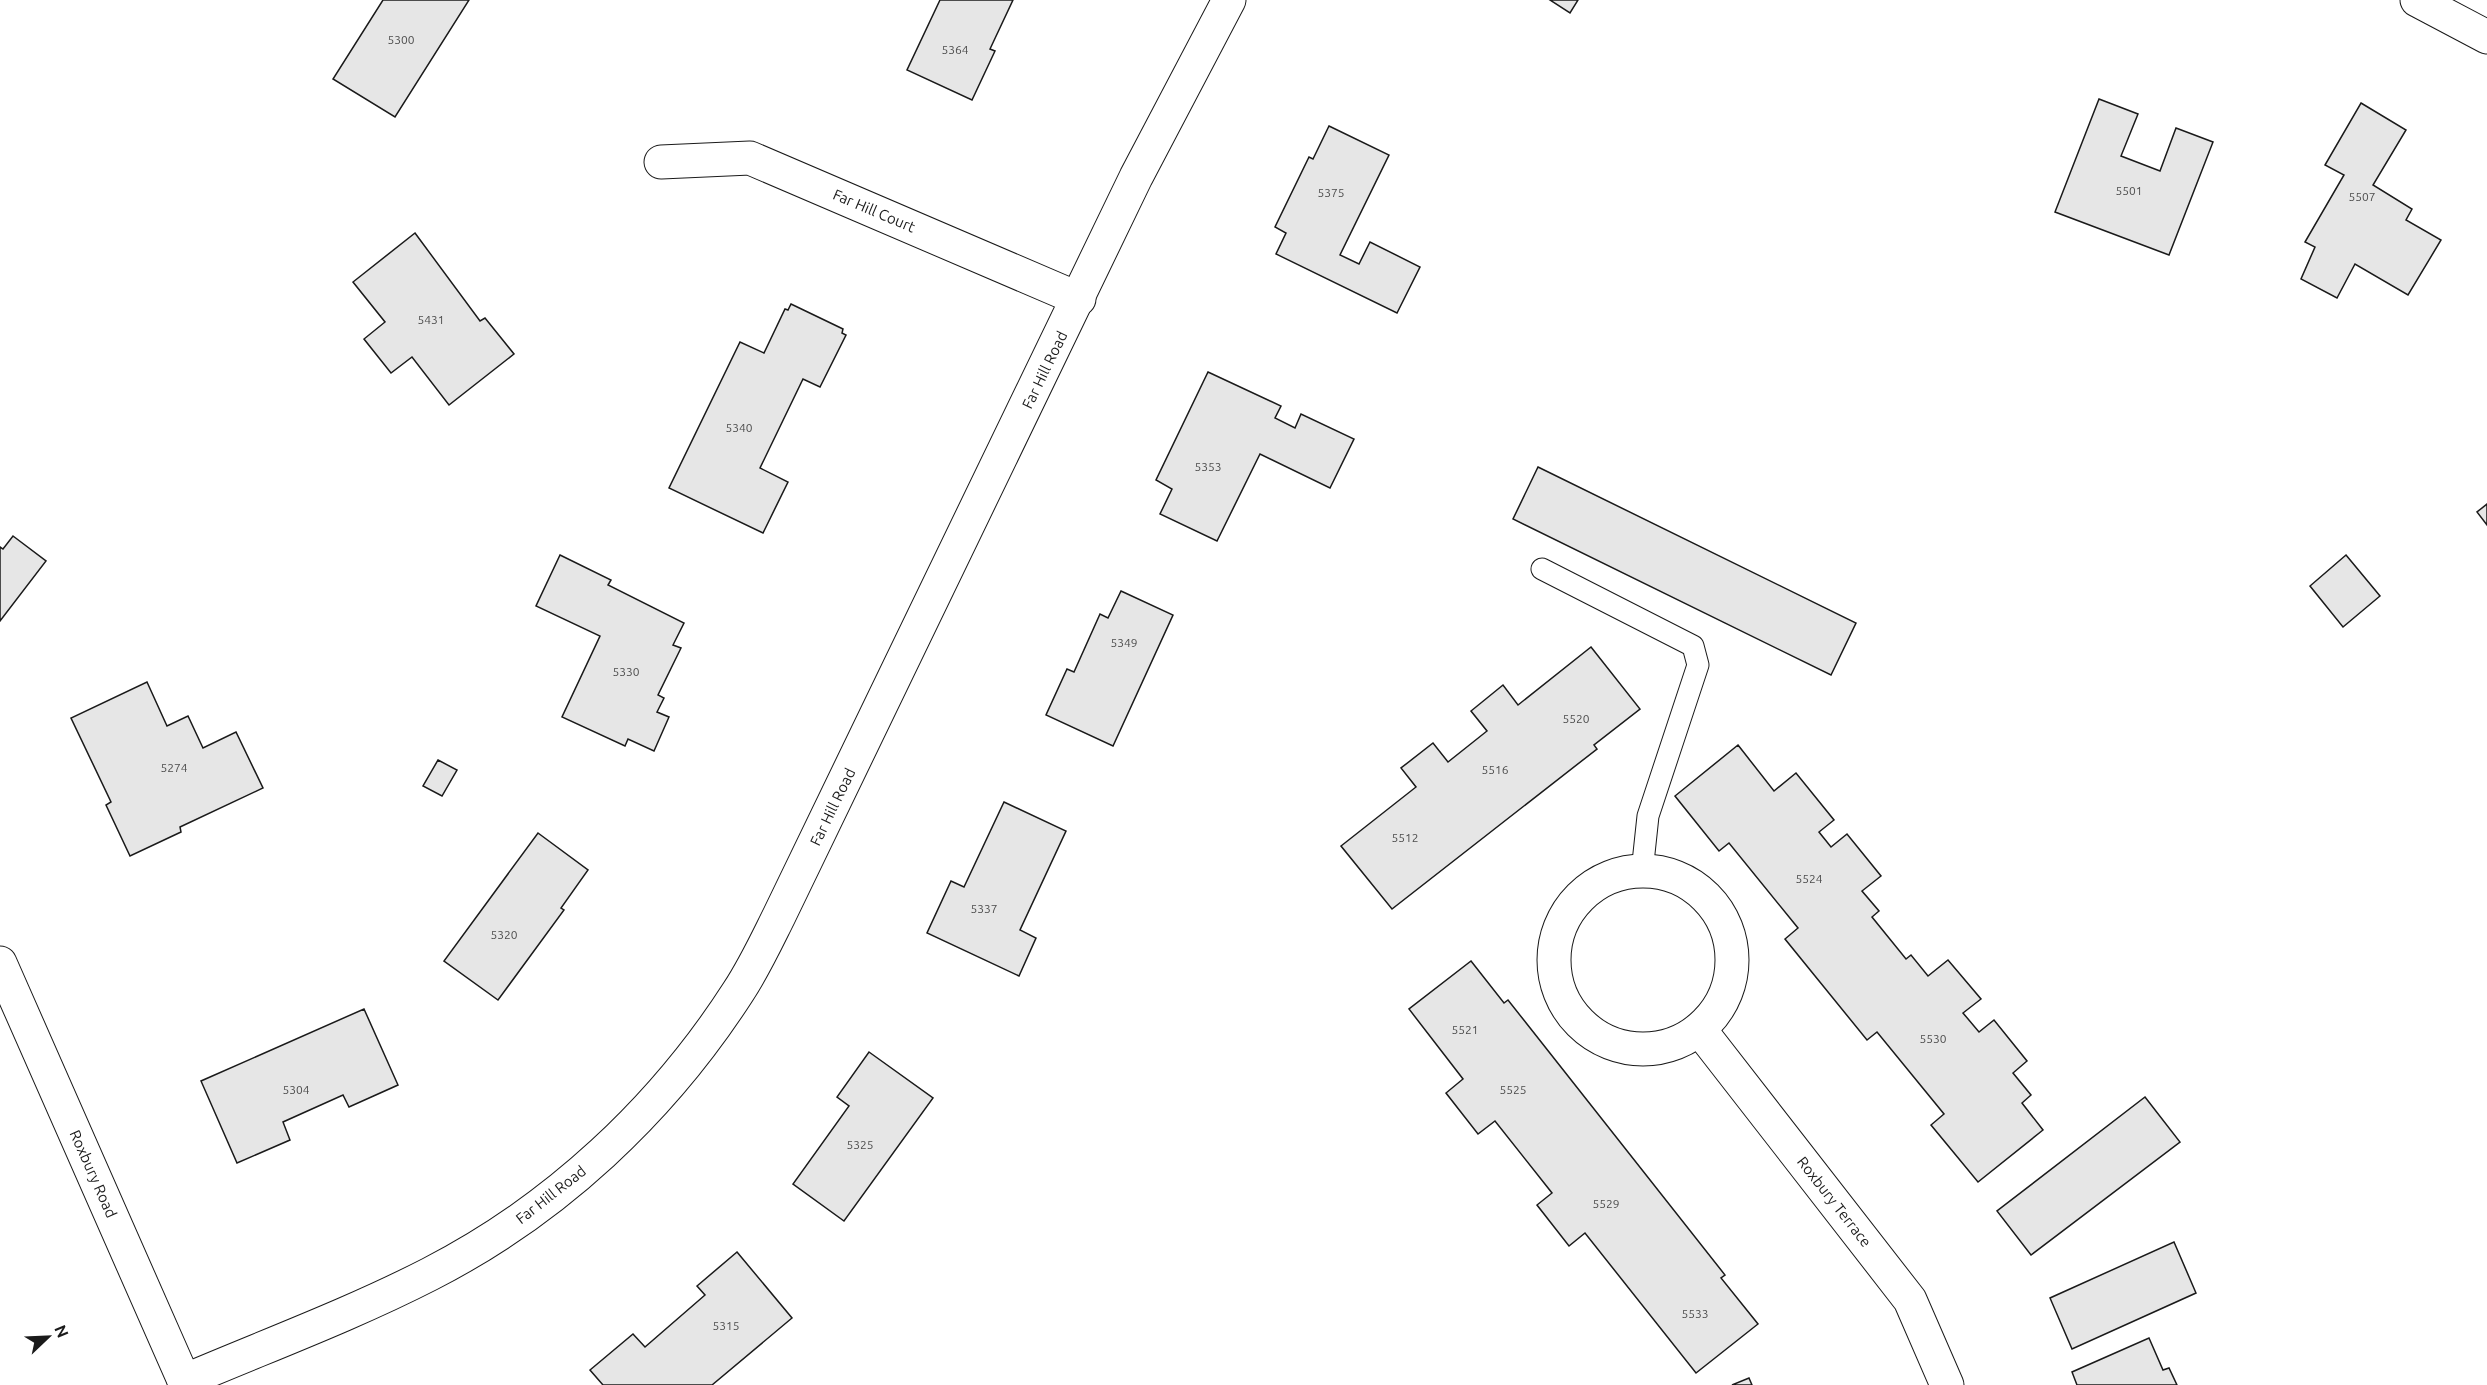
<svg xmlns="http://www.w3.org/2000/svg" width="2487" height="1385" font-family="Ubuntu,sans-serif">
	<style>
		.building { fill: #e6e6e6; stroke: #1a1a1a; stroke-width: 1.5 }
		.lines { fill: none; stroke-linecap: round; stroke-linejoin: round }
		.service-casing { stroke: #1a1a1a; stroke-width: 23 }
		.minor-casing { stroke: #1a1a1a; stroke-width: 35 }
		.service { stroke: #fff; stroke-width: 21 }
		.minor { stroke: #fff; stroke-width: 33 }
		.labels { text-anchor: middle; stroke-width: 4.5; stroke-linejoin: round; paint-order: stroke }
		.number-label { font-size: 12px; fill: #4d4d4d }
		.street-label { font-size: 15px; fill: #1a1a1a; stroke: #fff }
	</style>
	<rect width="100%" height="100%" fill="#fff"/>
	<g class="building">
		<path d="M383,0H469L395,117L333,79Z"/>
		<path d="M940,0H1013L990,49L995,51L972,100L907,70Z"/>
		<path d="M1550,0H1578L1570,13Z"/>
		<path d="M2099,99L2138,114L2121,156L2160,171L2176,128L2213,142L2169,255L2055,212Z"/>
		<path d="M2361,103L2406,130L2373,185L2412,209L2406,220L2441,240L2408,295L2355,264L2337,298L2301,279L2315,247L2305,242L2344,175L2325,165Z"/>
		<path d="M1329,126L1389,155L1340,255L1359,264L1370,242L1420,267L1397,313L1276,254L1286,233L1275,227L1309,157L1313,159Z"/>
		<path d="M415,233L480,321L485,318L514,354L449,405L412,357L391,373L364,339L385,322L353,282Z"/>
		<path d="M791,304L843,329L842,333L846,335L820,387L803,379L760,468L788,482L763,533L669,488L740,342L764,353L785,309L788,310Z"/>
		<path d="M1208,372L1281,406L1275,418L1295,428L1301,414L1354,439L1330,488L1260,454L1217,541L1160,514L1172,489L1156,480Z"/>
		<path d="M1538,467L1856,623L1831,675L1513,519Z"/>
		<path d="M2487,504V525L2477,512Z"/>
		<path d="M13,536L46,561L0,621V547L3,549Z"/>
		<path d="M560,555L611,580L608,585L684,623L673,645L681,648L658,695L664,698L657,712L669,717L654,751L628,739L625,746L562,717L600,636L536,606Z"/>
		<path d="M2346,555L2380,596L2343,627L2310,586Z"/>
		<path d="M1121,591L1173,615L1113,746L1046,715L1067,669L1074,672L1100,614L1108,618Z"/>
		<path d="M1591,647L1640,709L1594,745L1597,749L1392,909L1341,846L1416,787L1401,768L1433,743L1448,762L1487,731L1471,711L1503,685L1518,705Z"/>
		<path d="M147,682L167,726L188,716L203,748L236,732L263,788L180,827L181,832L130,856L106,805L111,802L71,718Z"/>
		<path d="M1738,745L1774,791L1796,773L1834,820L1819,832L1831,847L1847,834L1881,876L1862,891L1879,911L1872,917L1906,959L1911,955L1928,976L1948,960L1981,999L1963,1013L1979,1032L1994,1020L2027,1061L2013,1073L2031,1095L2022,1103L2043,1130L1978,1182L1931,1125L1944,1114L1877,1032L1867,1040L1785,939L1798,928L1729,843L1719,851L1675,796Z"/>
		<path d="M438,760L457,770L442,796L423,786Z"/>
		<path d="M1004,802L1066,831L1020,930L1036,938L1019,976L927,933L951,881L964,887Z"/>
		<path d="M538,833L588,870L561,908L564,910L498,1000L444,961Z"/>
		<path d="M1471,961L1504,1003L1508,1000L1725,1275L1721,1278L1758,1324L1696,1373L1585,1233L1569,1246L1537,1205L1552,1193L1495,1121L1478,1134L1446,1093L1463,1079L1409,1009Z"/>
		<path d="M364,1009L398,1085L349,1107L343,1095L283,1122L290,1140L237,1163L201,1081Z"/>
		<path d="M869,1052L933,1098L844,1221L793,1184L849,1106L837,1097Z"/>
		<path d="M2145,1097L2180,1142L2031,1255L1997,1211Z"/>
		<path d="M2174,1242L2196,1293L2072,1349L2050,1298Z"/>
		<path d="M737,1252L792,1318L712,1385H603L590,1370L633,1334L645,1347L705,1295L697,1286Z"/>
		<path d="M2149,1338L2163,1370L2169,1368L2177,1385H2077L2072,1372Z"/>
		<path d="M1749,1378L1752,1385H1732Z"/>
	</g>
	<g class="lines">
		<g class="service-casing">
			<path id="service" d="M1542,569L1693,646L1698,665L1648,816L1642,872"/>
		</g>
		<g class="minor-casing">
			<g id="minor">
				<path d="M2417,0L2487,37"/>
				<path d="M661,162L750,158L1079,299"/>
				<circle cx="1643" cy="960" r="89"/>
				<path d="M0,963L186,1385"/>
				<path d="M1700,1030L1910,1300L1947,1385"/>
				<path d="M184,1381C266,1346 350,1315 430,1274C555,1210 662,1110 738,992C754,968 766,942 779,916L1136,177L1229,0"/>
			</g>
		</g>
		<use href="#service" class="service"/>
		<use href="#minor" class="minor"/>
	</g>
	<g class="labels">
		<g class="number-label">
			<text x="401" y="44">5300</text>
			<text x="955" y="54">5364</text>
			<text x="2129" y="195">5501</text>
			<text x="1331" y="197">5375</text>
			<text x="2362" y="201">5507</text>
			<text x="431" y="324">5431</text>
			<text x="739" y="432">5340</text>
			<text x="1208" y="471">5353</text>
			<text x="1124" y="647">5349</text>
			<text x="626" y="676">5330</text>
			<text x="1576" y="723">5520</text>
			<text x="174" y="772">5274</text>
			<text x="1495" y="774">5516</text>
			<text x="1405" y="842">5512</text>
			<text x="1809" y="883">5524</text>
			<text x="984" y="913">5337</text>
			<text x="504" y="939">5320</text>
			<text x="1465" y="1034">5521</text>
			<text x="1933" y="1043">5530</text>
			<text x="296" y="1094">5304</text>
			<text x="1513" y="1094">5525</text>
			<text x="860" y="1149">5325</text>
			<text x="1606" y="1208">5529</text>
			<text x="1695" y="1318">5533</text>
			<text x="726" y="1330">5315</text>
		</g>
		<g class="street-label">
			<text transform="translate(874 211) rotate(23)" y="5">Far Hill Court</text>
			<text transform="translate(1045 370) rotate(-64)" y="5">Far Hill Road</text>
			<text transform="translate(833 807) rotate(-64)" y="5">Far Hill Road</text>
			<text transform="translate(93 1174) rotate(66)" y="5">Roxbury Road</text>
			<text transform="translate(551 1195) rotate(-38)" y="5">Far Hill Road</text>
			<text transform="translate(1834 1202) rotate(52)" y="5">Roxbury Terrace</text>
		</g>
	</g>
	<g transform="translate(48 1337) rotate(67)" stroke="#ffffff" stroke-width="4.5" paint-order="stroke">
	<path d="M0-4.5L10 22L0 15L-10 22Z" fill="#1a1a1a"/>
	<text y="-9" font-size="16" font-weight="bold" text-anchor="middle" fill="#1a1a1a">N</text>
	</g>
</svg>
